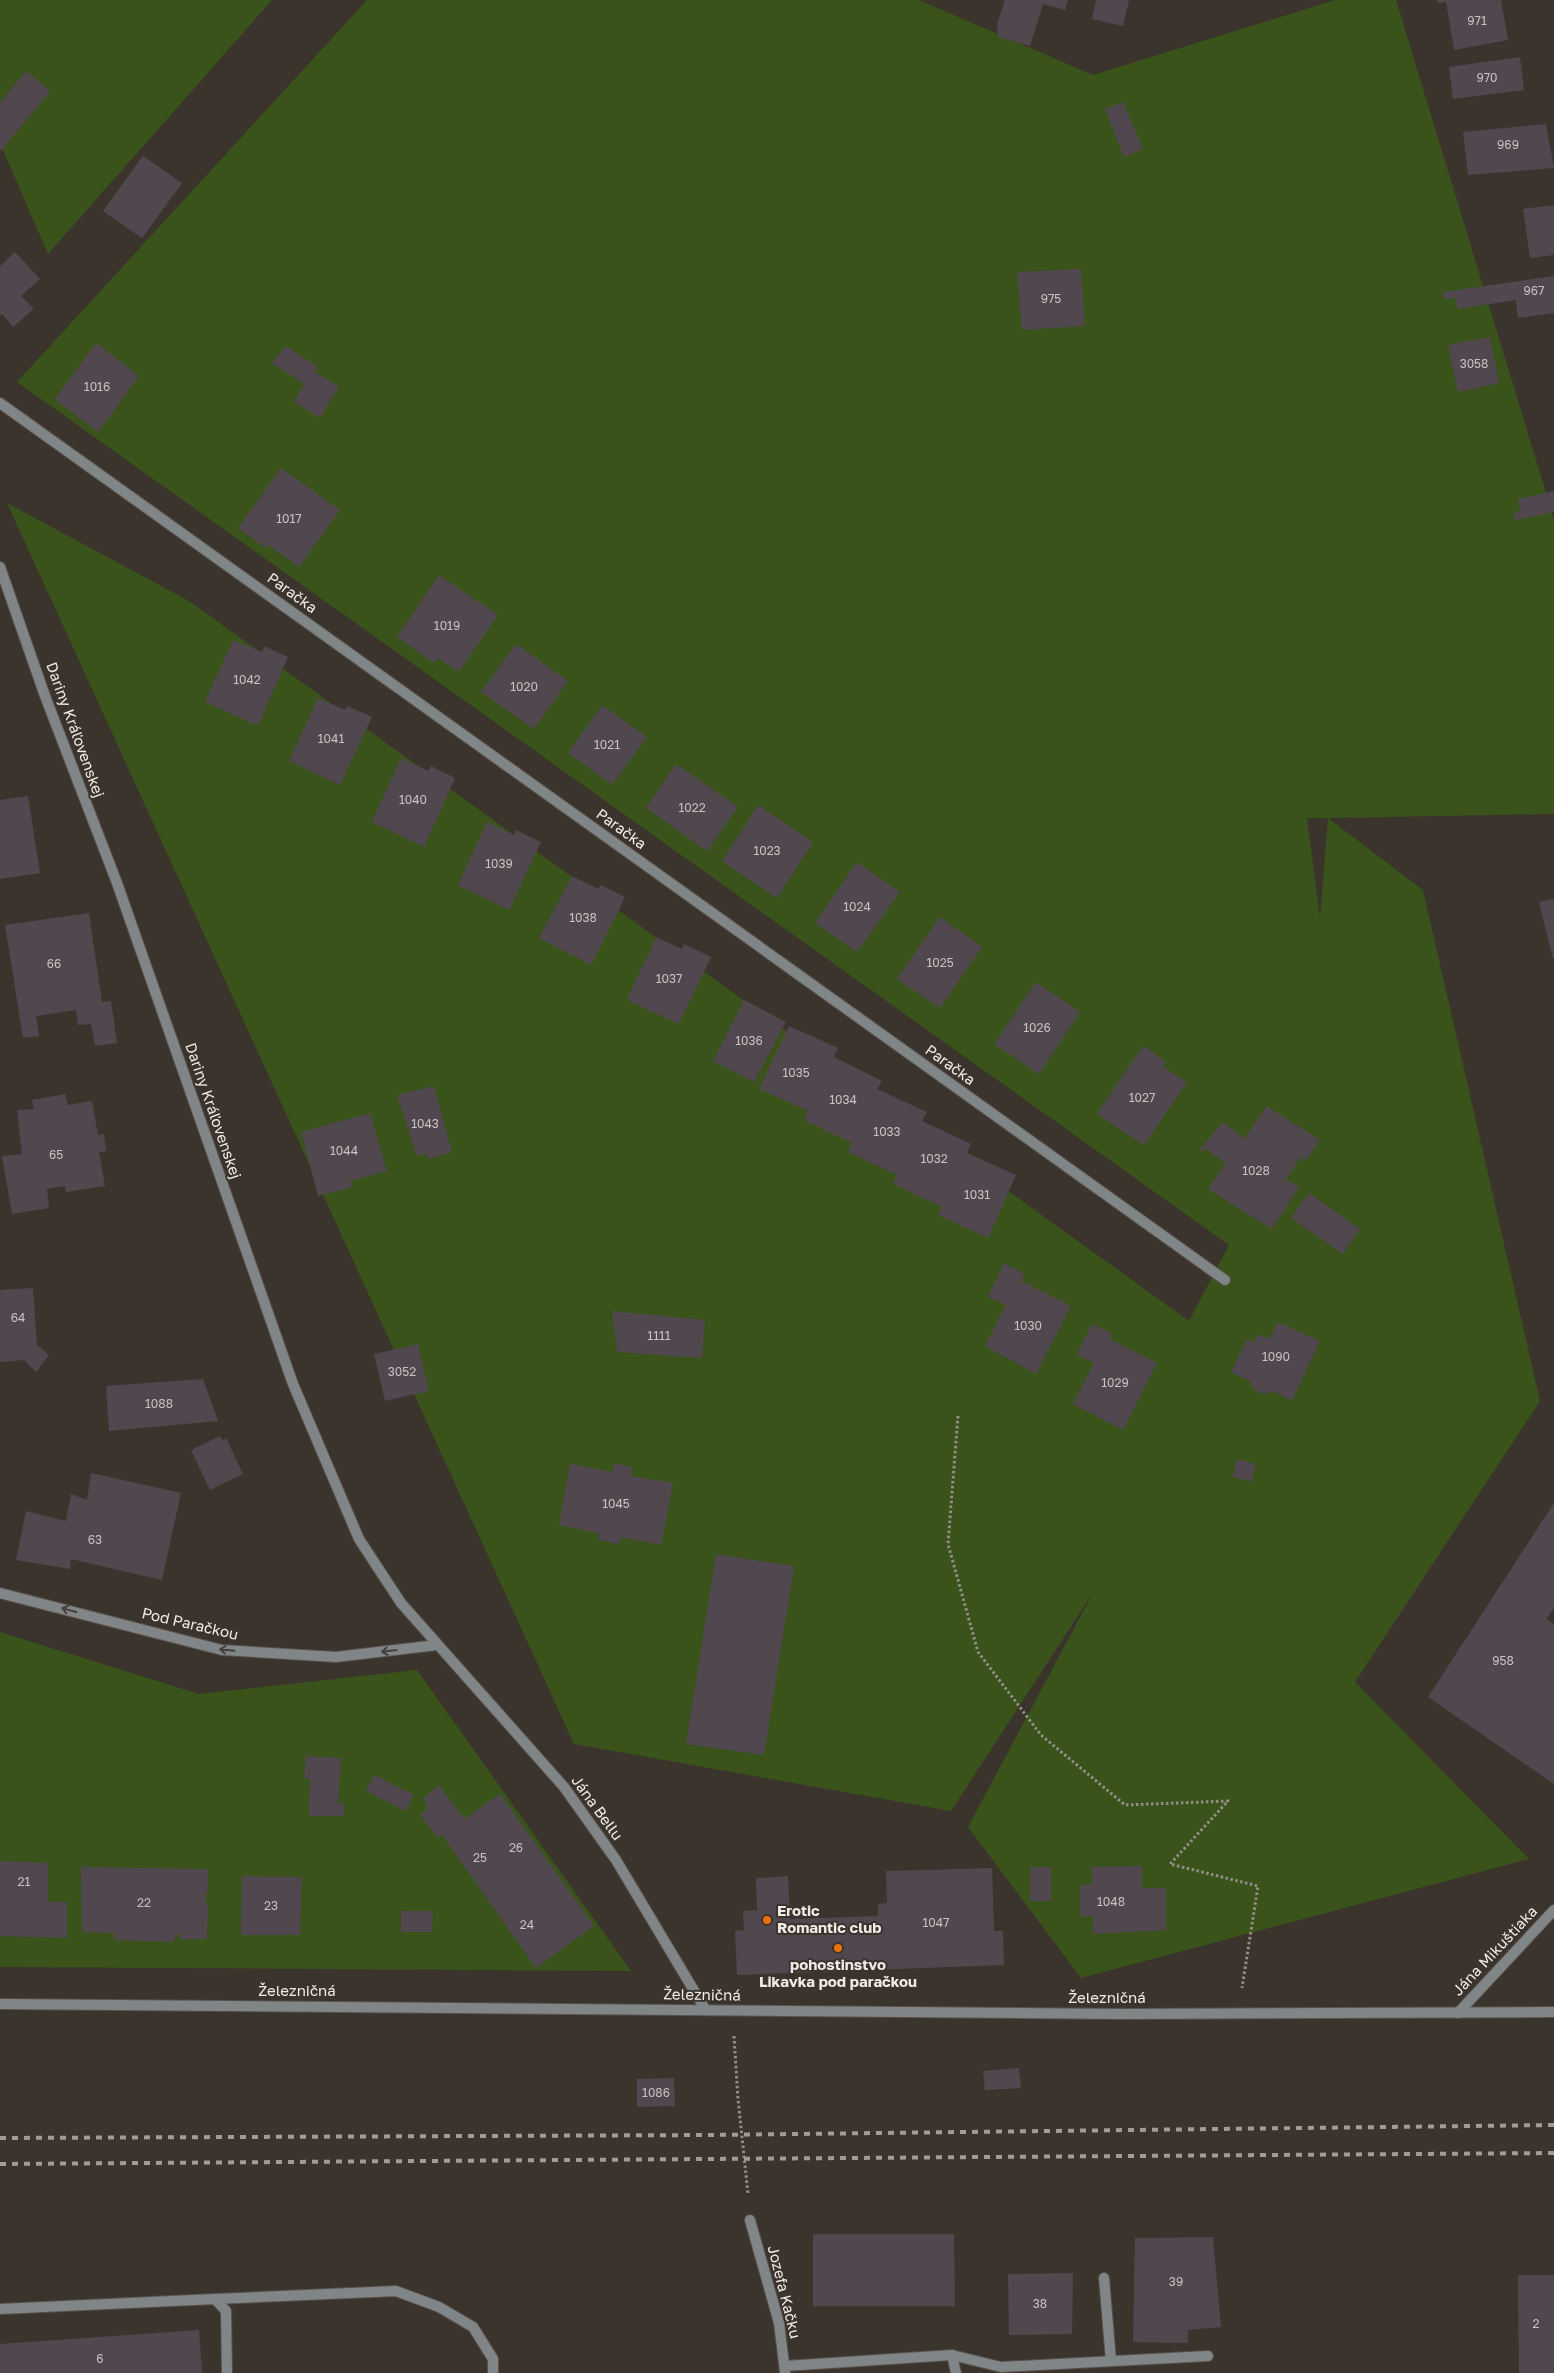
<svg xmlns="http://www.w3.org/2000/svg" width="1554" height="2373" font-family="'Golos Text',sans-serif">
	<style>
		.green { fill: #39531b; fill-rule: evenodd }
		.building { fill: #51484f }
		.lines { fill: none; stroke-linecap: round; stroke-linejoin: round }
		.service-casing { stroke: #58514b; stroke-width: 12 }
		.minor-casing { stroke: #58514b; stroke-width: 12 }
		.tertiary-casing { stroke: #58514b; stroke-width: 12 }
		.path { stroke: #948e88; stroke-width: 3; stroke-dasharray: 2.5 2.5; stroke-linecap: butt }
		.service { stroke: #808588; stroke-width: 10 }
		.minor { stroke: #808588; stroke-width: 10 }
		.tertiary { stroke: #808588; stroke-width: 10 }
		.rail { stroke: #a29c97; stroke-width: 4; stroke-dasharray: 6 6; stroke-linecap: butt }
		.oneway { stroke: #45403b }
		.food-dot { fill: #e8710a; stroke: #3b342d; stroke-width: 2 }
		.labels { text-anchor: middle; stroke-width: 4; stroke-linejoin: round; paint-order: stroke }
		.number-label { font-size: 12px; fill: #c8c2c1 }
		.street-label { font-size: 15px; fill: #f0ebe7; stroke: #3b342d }
		.poi-label { font-size: 15px; font-weight: bold; fill: #f0ebe7; stroke: #3b342d; text-anchor: start }
	</style>
	<rect width="100%" height="100%" fill="#3b342d"/>
	<!-- green -->
	<g class="green">
		<polygon points="0,0 272,0 48,254 0,143"/>
		<path d="M367 0H919L1093 75 1335 0H1396L1554 519V814L1328 818 1423 890 1540 1401 1355 1682 1529 1859 1081 1978 968 1827 1094 1591 951 1811 574 1744 7 503 189 601 1189 1321 1229 1245 17 382ZM1307 818H1328L1320 918Z"/>
		<polygon points="0,1632 199,1694 417,1670 631,1971 0,1967"/>
	</g>
	<!-- building -->
	<g class="building">
		<polygon points="1005,0 1068,0 1065,10 1043,4 1030,46 998,37 997,24"/>
		<polygon points="1096,0 1129,0 1123,26 1092,19"/>
		<polygon points="1437,0 1501,0 1508,40 1454,50 1446,2 1438,3"/>
		<polygon points="1520,57 1524,90 1453,99 1449,67"/>
		<polygon points="26,71 50,91 0,152 0,103"/>
		<polygon points="1123,102 1143,149 1124,157 1105,109"/>
		<polygon points="1546,124 1554,168 1468,175 1463,132"/>
		<polygon points="143,156 182,183 142,238 103,211"/>
		<polygon points="1554,205 1554,255 1530,258 1523,209"/>
		<polygon points="15,252 40,279 21,296 34,309 13,327 2,314 0,316 0,266"/>
		<polygon points="1081,269 1085,326 1022,330 1017,272"/>
		<polygon points="1554,276 1554,313 1518,318 1516,300 1458,309 1455,298 1444,299 1443,292"/>
		<polygon points="1490,337 1499,383 1458,392 1448,345"/>
		<polygon points="96,343 139,376 98,432 55,399"/>
		<polygon points="286,346 318,367 315,372 339,386 320,418 294,402 304,384 272,363"/>
		<polygon points="281,468 340,510 299,567 268,545 265,548 238,528"/>
		<polygon points="1554,491 1554,512 1515,520 1514,512 1520,511 1518,499"/>
		<polygon points="439,575 498,615 459,672 438,658 434,663 397,637"/>
		<polygon points="233,640 262,652 264,646 288,657 258,726 205,702"/>
		<polygon points="516,644 568,681 534,729 481,692"/>
		<polygon points="318,698 345,710 347,706 372,717 340,785 289,761"/>
		<polygon points="602,705 647,737 612,785 568,753"/>
		<polygon points="401,758 428,771 431,766 455,778 424,847 372,822"/>
		<polygon points="676,764 738,807 707,851 646,808"/>
		<polygon points="28,796 40,873 0,879 0,800"/>
		<polygon points="758,805 813,842 777,898 722,861"/>
		<polygon points="487,822 514,835 516,830 541,842 509,910 458,885"/>
		<polygon points="857,862 900,892 857,952 815,923"/>
		<polygon points="572,876 598,889 601,885 625,897 591,965 539,938"/>
		<polygon points="1554,899 1554,959 1553,959 1539,902"/>
		<polygon points="89,913 102,1002 111,1001 117,1043 95,1046 91,1024 78,1025 76,1010 36,1016 39,1036 23,1038 5,925"/>
		<polygon points="940,917 982,947 940,1008 897,979"/>
		<polygon points="656,937 682,949 684,944 711,957 679,1024 627,1000"/>
		<polygon points="1036,982 1080,1012 1039,1074 994,1044"/>
		<polygon points="744,1000 786,1022 754,1082 713,1061"/>
		<polygon points="789,1026 838,1048 834,1057 882,1081 877,1089 927,1112 922,1121 971,1144 967,1153 1016,1175 988,1238 938,1215 942,1207 893,1184 897,1175 848,1152 852,1143 804,1120 808,1111 759,1089"/>
		<polygon points="1143,1046 1166,1061 1163,1067 1187,1082 1144,1145 1097,1114"/>
		<polygon points="434,1086 452,1152 429,1159 426,1153 417,1156 397,1095"/>
		<polygon points="65,1094 68,1105 92,1101 98,1135 104,1134 106,1151 99,1152 105,1186 66,1192 65,1186 47,1189 49,1208 12,1214 2,1156 22,1154 17,1110 34,1109 32,1100"/>
		<polygon points="1267,1106 1320,1140 1306,1160 1301,1157 1286,1179 1299,1187 1272,1229 1208,1189 1226,1163 1204,1148 1201,1152 1199,1150 1223,1122 1244,1139"/>
		<polygon points="370,1113 387,1171 350,1181 352,1187 318,1196 301,1132"/>
		<polygon points="1309,1193 1360,1229 1343,1254 1291,1218"/>
		<polygon points="1004,1263 1025,1274 1021,1281 1071,1306 1036,1374 985,1346 1006,1305 988,1297"/>
		<polygon points="33,1288 37,1345 49,1355 36,1372 24,1360 0,1362 0,1290"/>
		<polygon points="612,1311 705,1320 702,1358 617,1352"/>
		<polygon points="1278,1322 1320,1341 1292,1401 1273,1391 1264,1394 1254,1390 1250,1381 1231,1372 1247,1339 1254,1343 1258,1334 1269,1339"/>
		<polygon points="1092,1324 1112,1333 1110,1339 1157,1363 1123,1430 1073,1404 1094,1363 1077,1355"/>
		<polygon points="418,1344 429,1391 385,1401 374,1354"/>
		<polygon points="203,1379 218,1421 109,1431 106,1386"/>
		<polygon points="220,1436 222,1440 226,1438 243,1474 210,1490 191,1450"/>
		<polygon points="1237,1459 1255,1464 1252,1482 1233,1477"/>
		<polygon points="614,1463 632,1467 631,1476 673,1483 661,1545 621,1537 620,1544 598,1540 599,1533 559,1525 570,1464 613,1472"/>
		<polygon points="91,1473 181,1493 162,1580 71,1559 70,1569 16,1560 26,1511 66,1521 71,1494 87,1500"/>
		<polygon points="1554,1503 1554,1608 1546,1619 1554,1624 1554,1784 1428,1697"/>
		<polygon points="716,1554 794,1566 764,1755 686,1744"/>
		<polygon points="306,1756 341,1758 338,1803 344,1803 344,1816 309,1816 310,1779 304,1778"/>
		<polygon points="374,1775 414,1795 405,1811 366,1791"/>
		<polygon points="439,1785 464,1819 500,1794 594,1926 536,1968 442,1835 437,1837 420,1815 428,1808 423,1798"/>
		<polygon points="0,1861 48,1863 48,1902 67,1902 67,1938 0,1936"/>
		<polygon points="1142,1866 1142,1888 1166,1888 1166,1930 1093,1934 1093,1916 1080,1917 1080,1885 1092,1884 1092,1867"/>
		<polygon points="81,1867 208,1869 208,1892 206,1892 206,1905 208,1905 207,1939 179,1939 179,1934 175,1935 174,1942 114,1940 114,1933 82,1932"/>
		<rect x="1030" y="1867" width="21" height="34"/>
		<polygon points="992,1868 994,1931 1003,1931 1004,1965 737,1975 735,1931 744,1930 743,1911 757,1910 756,1878 788,1876 790,1919 878,1916 878,1904 887,1903 886,1871"/>
		<polygon points="242,1876 302,1877 300,1935 241,1935"/>
		<polygon points="401,1911 433,1911 432,1932 401,1932"/>
		<polygon points="1019,2068 1021,2088 985,2090 983,2071"/>
		<polygon points="674,2078 675,2106 637,2107 637,2079"/>
		<polygon points="813,2234 954,2234 955,2306 813,2306"/>
		<polygon points="1213,2237 1221,2327 1188,2330 1188,2343 1133,2342 1135,2238"/>
		<polygon points="1073,2273 1072,2334 1009,2335 1008,2274"/>
		<polygon points="1518,2275 1554,2275 1554,2373 1519,2373"/>
		<polygon points="199,2330 202,2373 0,2373 0,2344"/>
	</g>
	<g class="lines">
		<!-- service casing -->
		<g class="service-casing">
			<g id="service">
				<polyline points="750,2220 779,2323 785,2372"/>
				<polyline points="1104,2278 1111,2361"/>
				<polyline points="215,2299 396,2291 439,2307 473,2327 493,2359 493,2373"/>
				<polyline points="0,2309 215,2299 226,2311 227,2373"/>
				<polyline points="952,2355 956,2373"/>
				<polyline points="785,2366 952,2355 1001,2367 1208,2356"/>
			</g>
		</g>
		<!-- minor casing -->
		<g class="minor-casing">
			<g id="minor">
				<polyline points="0,403 1225,1280"/>
				<polyline points="0,567 45,696 117,883 293,1384 359,1539 401,1603 564,1787 616,1860 705,2009"/>
				<polyline points="0,1593 222,1650 336,1657 437,1645"/>
				<polyline points="1458,2013 1554,1910"/>
			</g>
		</g>
		<!-- tertiary casing -->
		<g class="tertiary-casing">
			<polyline id="tertiary" points="0,2004 1124,2014 1554,2012"/>
		</g>
		<!-- path -->
		<g class="path">
			<polyline points="958,1416 948,1544 978,1652 1041,1735 1125,1805 1228,1801 1170,1864 1258,1886 1242,1988"/>
			<polyline points="734,2036 738,2099 748,2194"/>
		</g>
		<!-- service -->
		<use href="#service" class="service"/>
		<!-- minor -->
		<use href="#minor" class="minor"/>
		<!-- tertiary -->
		<use href="#tertiary" class="tertiary"/>
		<!-- rail -->
		<g class="rail">
			<polyline points="0,2138 709,2135 1554,2125"/>
			<polyline points="0,2164 1554,2153"/>
		</g>
	</g>
	<!-- one-way arrows -->
	<defs><path id="oneway-shaft" d="M-6 0H5M1.5-3L5.5 0L1.5 3" fill="none" stroke-width="1.6" stroke-linecap="round" stroke-linejoin="round" transform="scale(1.25)"/></defs>
	<g class="oneway">
		<use href="#oneway-shaft" transform="translate(69 1610) rotate(-165)"/>
		<use href="#oneway-shaft" transform="translate(227 1650) rotate(-174)"/>
		<use href="#oneway-shaft" transform="translate(389 1651) rotate(173)"/>
	</g>
	<!-- markers -->
	<g class="food-dot">
		<circle cx="767" cy="1920" r="5"/>
		<circle cx="838" cy="1948" r="5"/>
	</g>
	<g class="labels">
		<!-- number labels -->
		<g class="number-label">
			<text x="1477" y="25">971</text>
			<text x="1487" y="82">970</text>
			<text x="1508" y="149">969</text>
			<text x="1534" y="295">967</text>
			<text x="1051" y="303">975</text>
			<text x="1474" y="368">3058</text>
			<text x="97" y="391">1016</text>
			<text x="289" y="523">1017</text>
			<text x="447" y="630">1019</text>
			<text x="247" y="684">1042</text>
			<text x="524" y="691">1020</text>
			<text x="331" y="743">1041</text>
			<text x="607" y="749">1021</text>
			<text x="413" y="804">1040</text>
			<text x="692" y="812">1022</text>
			<text x="767" y="855">1023</text>
			<text x="499" y="868">1039</text>
			<text x="857" y="911">1024</text>
			<text x="583" y="922">1038</text>
			<text x="940" y="967">1025</text>
			<text x="54" y="968">66</text>
			<text x="669" y="983">1037</text>
			<text x="1037" y="1032">1026</text>
			<text x="749" y="1045">1036</text>
			<text x="796" y="1077">1035</text>
			<text x="1142" y="1102">1027</text>
			<text x="843" y="1104">1034</text>
			<text x="425" y="1128">1043</text>
			<text x="887" y="1136">1033</text>
			<text x="344" y="1155">1044</text>
			<text x="56" y="1159">65</text>
			<text x="934" y="1163">1032</text>
			<text x="1256" y="1175">1028</text>
			<text x="977" y="1199">1031</text>
			<text x="18" y="1322">64</text>
			<text x="1028" y="1330">1030</text>
			<text x="659" y="1340">1111</text>
			<text x="1276" y="1361">1090</text>
			<text x="402" y="1376">3052</text>
			<text x="1115" y="1387">1029</text>
			<text x="159" y="1408">1088</text>
			<text x="616" y="1508">1045</text>
			<text x="95" y="1544">63</text>
			<text x="1503" y="1665">958</text>
			<text x="516" y="1852">26</text>
			<text x="480" y="1862">25</text>
			<text x="24" y="1886">21</text>
			<text x="1111" y="1906">1048</text>
			<text x="144" y="1907">22</text>
			<text x="271" y="1910">23</text>
			<text x="936" y="1927">1047</text>
			<text x="527" y="1929">24</text>
			<text x="656" y="2097">1086</text>
			<text x="1176" y="2286">39</text>
			<text x="1040" y="2308">38</text>
			<text x="1536" y="2328">2</text>
			<text x="100" y="2363">6</text>
		</g>
		<!-- street labels -->
		<g class="street-label">
			<text transform="translate(292 593) rotate(36)" y="5">Paračka</text>
			<text transform="translate(75 730) rotate(70)" y="5">Dariny Kráľovenskej</text>
			<text transform="translate(621 829) rotate(36)" y="5">Paračka</text>
			<text transform="translate(950 1065) rotate(36)" y="5">Paračka</text>
			<text transform="translate(213 1111) rotate(71)" y="5">Dariny Kráľovenskej</text>
			<text transform="translate(190 1624) rotate(13)" y="5">Pod Paračkou</text>
			<text transform="translate(597 1808) rotate(54)" y="5">Jána Bellu</text>
			<text transform="translate(1495 1951) rotate(-47)" y="5">Jána Mikuštiaka</text>
			<text x="297" y="1996">Železničná</text>
			<text transform="translate(702 1995) rotate(1)" y="5">Železničná</text>
			<text x="1107" y="2003">Železničná</text>
			<text transform="translate(784 2292) rotate(76)" y="5">Jozefa Kačku</text>
		</g>
		<!-- poi labels -->
		<g class="poi-label">
			<text x="777" y="1916">Erotic<tspan x="777" dy="17">Romantic club</tspan></text>
			<text x="838" y="1970" text-anchor="middle">pohostinstvo<tspan x="838" dy="17">Likavka pod paračkou</tspan></text>
		</g>
	</g>
</svg>
